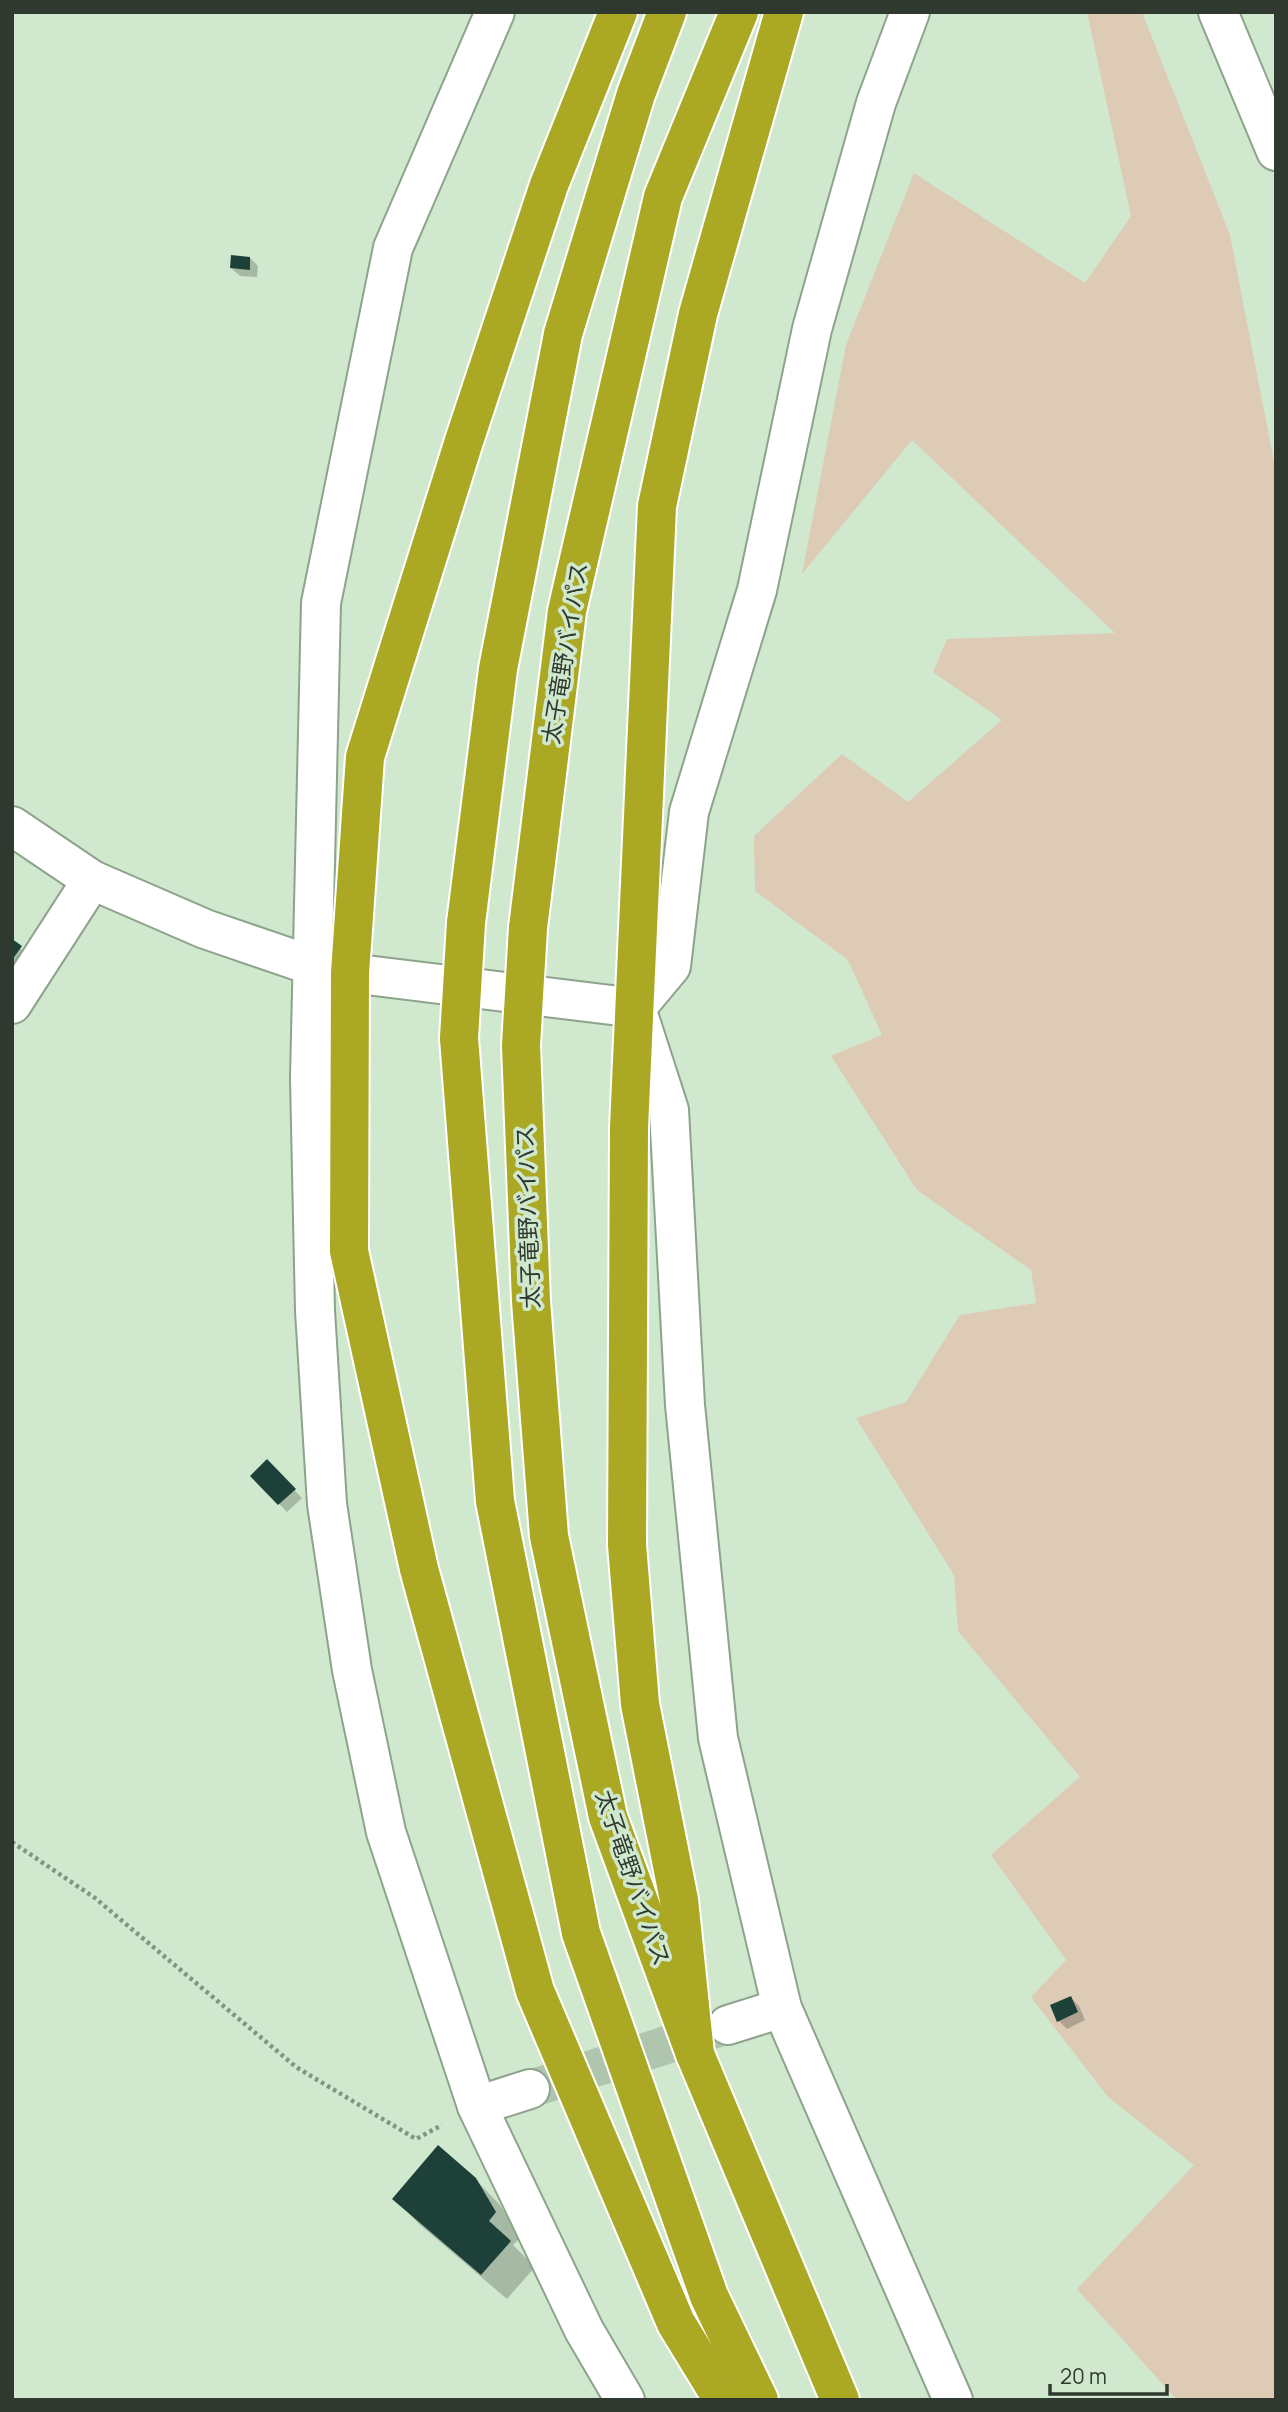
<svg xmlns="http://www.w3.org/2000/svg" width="1288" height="2412" font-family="Manrope,'Noto Sans JP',sans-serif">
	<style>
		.green { fill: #ddcbb5 }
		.shadow { fill: #0003 }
		.building { fill: #1d4139 }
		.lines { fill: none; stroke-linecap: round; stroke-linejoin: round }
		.minor-tunnel { stroke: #b0c5ae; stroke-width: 38; stroke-dasharray: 38 19; stroke-linecap: butt }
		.minor-casing { stroke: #8da38b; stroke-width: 42 }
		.highway-casing { stroke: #fff; stroke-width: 42 }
		.path { stroke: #839582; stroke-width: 4.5; stroke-dasharray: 3.5 3.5; stroke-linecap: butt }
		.minor { stroke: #fff; stroke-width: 38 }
		.highway { stroke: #aba824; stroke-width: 38 }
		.highway-bridge-casing { stroke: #fff; stroke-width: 42; stroke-linecap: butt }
		.highway-bridge { stroke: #aba824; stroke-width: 38 }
		.labels { text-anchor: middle; stroke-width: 7; stroke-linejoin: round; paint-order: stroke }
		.street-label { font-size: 23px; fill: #2f392f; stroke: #d0e8ce }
	</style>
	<rect width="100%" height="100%" fill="#d0e8ce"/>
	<!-- green -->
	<polygon class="green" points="1087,12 1142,12 1230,235 1276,472 1276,2400 1177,2400 1077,2289 1194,2165 1108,2097 1031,1997 1066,1960 991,1855 1080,1777 958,1631 954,1575 856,1418 906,1402 960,1315 1036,1303 1031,1270 917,1190 831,1056 882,1035 848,960 755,891 754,836 842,754 908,802 1002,720 933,672 947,639 1115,633 912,440 802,574 846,345 914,173 1085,283 1131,216"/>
	<!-- shadow -->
	<g class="shadow">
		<polygon points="250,258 258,266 257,277 240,276 231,268"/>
		<polygon points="12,941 38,964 12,999"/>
		<polygon points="267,1462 302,1498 287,1512 252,1476"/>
		<polygon points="1071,1998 1079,2006 1085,2020 1067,2029 1059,2021"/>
		<polygon points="475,2179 500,2205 520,2238 513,2245 535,2267 507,2299 419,2224 395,2199"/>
	</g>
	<!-- building -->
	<g class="building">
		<polygon points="231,255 250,257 250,270 230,268"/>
		<polygon points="12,939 22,946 12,960"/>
		<polygon points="267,1459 296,1489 278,1505 250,1476"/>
		<polygon points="1071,1996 1078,2012 1057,2022 1050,2005"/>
		<polygon points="438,2145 476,2178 496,2212 489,2221 511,2241 481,2275 392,2199"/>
	</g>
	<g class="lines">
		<!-- minor-tunnel -->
		<polyline class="minor-tunnel" points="530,2089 719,2028"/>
		<!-- minor casing -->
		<g class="minor-casing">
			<g id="minor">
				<polyline points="495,12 393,248 321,603 310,1078 315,1311 327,1504 352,1670 386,1832 477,2106 584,2330 625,2400"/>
				<polyline points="1218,12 1276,151"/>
				<polyline points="12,826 92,880 205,929 313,966 350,973 636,1008"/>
				<polyline points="12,1004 92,880"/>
				<polyline points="636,1008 669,1110 685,1405 718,1738 782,2008 953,2400"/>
				<polyline points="636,1008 671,966 689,812 757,590 812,329 876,103 910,12"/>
				<polyline points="728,2025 782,2008"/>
				<polyline points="477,2106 530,2089"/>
			</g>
		</g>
		<!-- highway casing -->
		<g class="highway-casing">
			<g id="highway">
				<polyline points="618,12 549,185 464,441 365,757 350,973 349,1251 419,1569 535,1991 676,2323 723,2400"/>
				<polyline points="466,923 498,669 563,334 636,94 667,12"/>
				<polyline points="528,928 567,611 663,197 739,12"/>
				<polyline points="459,1038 495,1501 581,1933 709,2296 759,2400"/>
				<polyline points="521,1045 531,1301 549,1536 608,1817 695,2054 840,2400"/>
				<polyline points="695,2054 679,1900 640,1704 627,1545 629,1128 657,506 698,314 784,12"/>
			</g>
		</g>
		<!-- path -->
		<polyline class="path" points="12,1842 95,1898 296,2067 416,2139 442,2125"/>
		<!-- minor -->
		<use href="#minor" class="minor"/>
		<!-- highway -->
		<use href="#highway" class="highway"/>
		<!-- highway-bridge casing -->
		<g class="highway-bridge-casing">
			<g id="highway-bridge">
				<polyline points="459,1038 466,923"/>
				<polyline points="521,1045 528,928"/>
			</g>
		</g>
		<!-- highway-bridge -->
		<use href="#highway-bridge" class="highway-bridge"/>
	</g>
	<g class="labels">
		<!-- street labels -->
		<g class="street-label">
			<text transform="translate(565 653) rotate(-81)" y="8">太子竜野バイパス</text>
			<text transform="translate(528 1217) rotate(-92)" y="8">太子竜野バイパス</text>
			<text transform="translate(633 1878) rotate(71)" y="8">太子竜野バイパス</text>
		</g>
	</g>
	<!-- border -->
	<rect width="1288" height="2412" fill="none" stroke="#2f392f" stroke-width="28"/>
	<!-- scale -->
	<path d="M1050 2384v10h117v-10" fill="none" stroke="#2f392f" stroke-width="3.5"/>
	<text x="1060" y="2384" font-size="21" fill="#2f392f" stroke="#d0e8ce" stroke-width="5" paint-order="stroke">20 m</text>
</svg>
